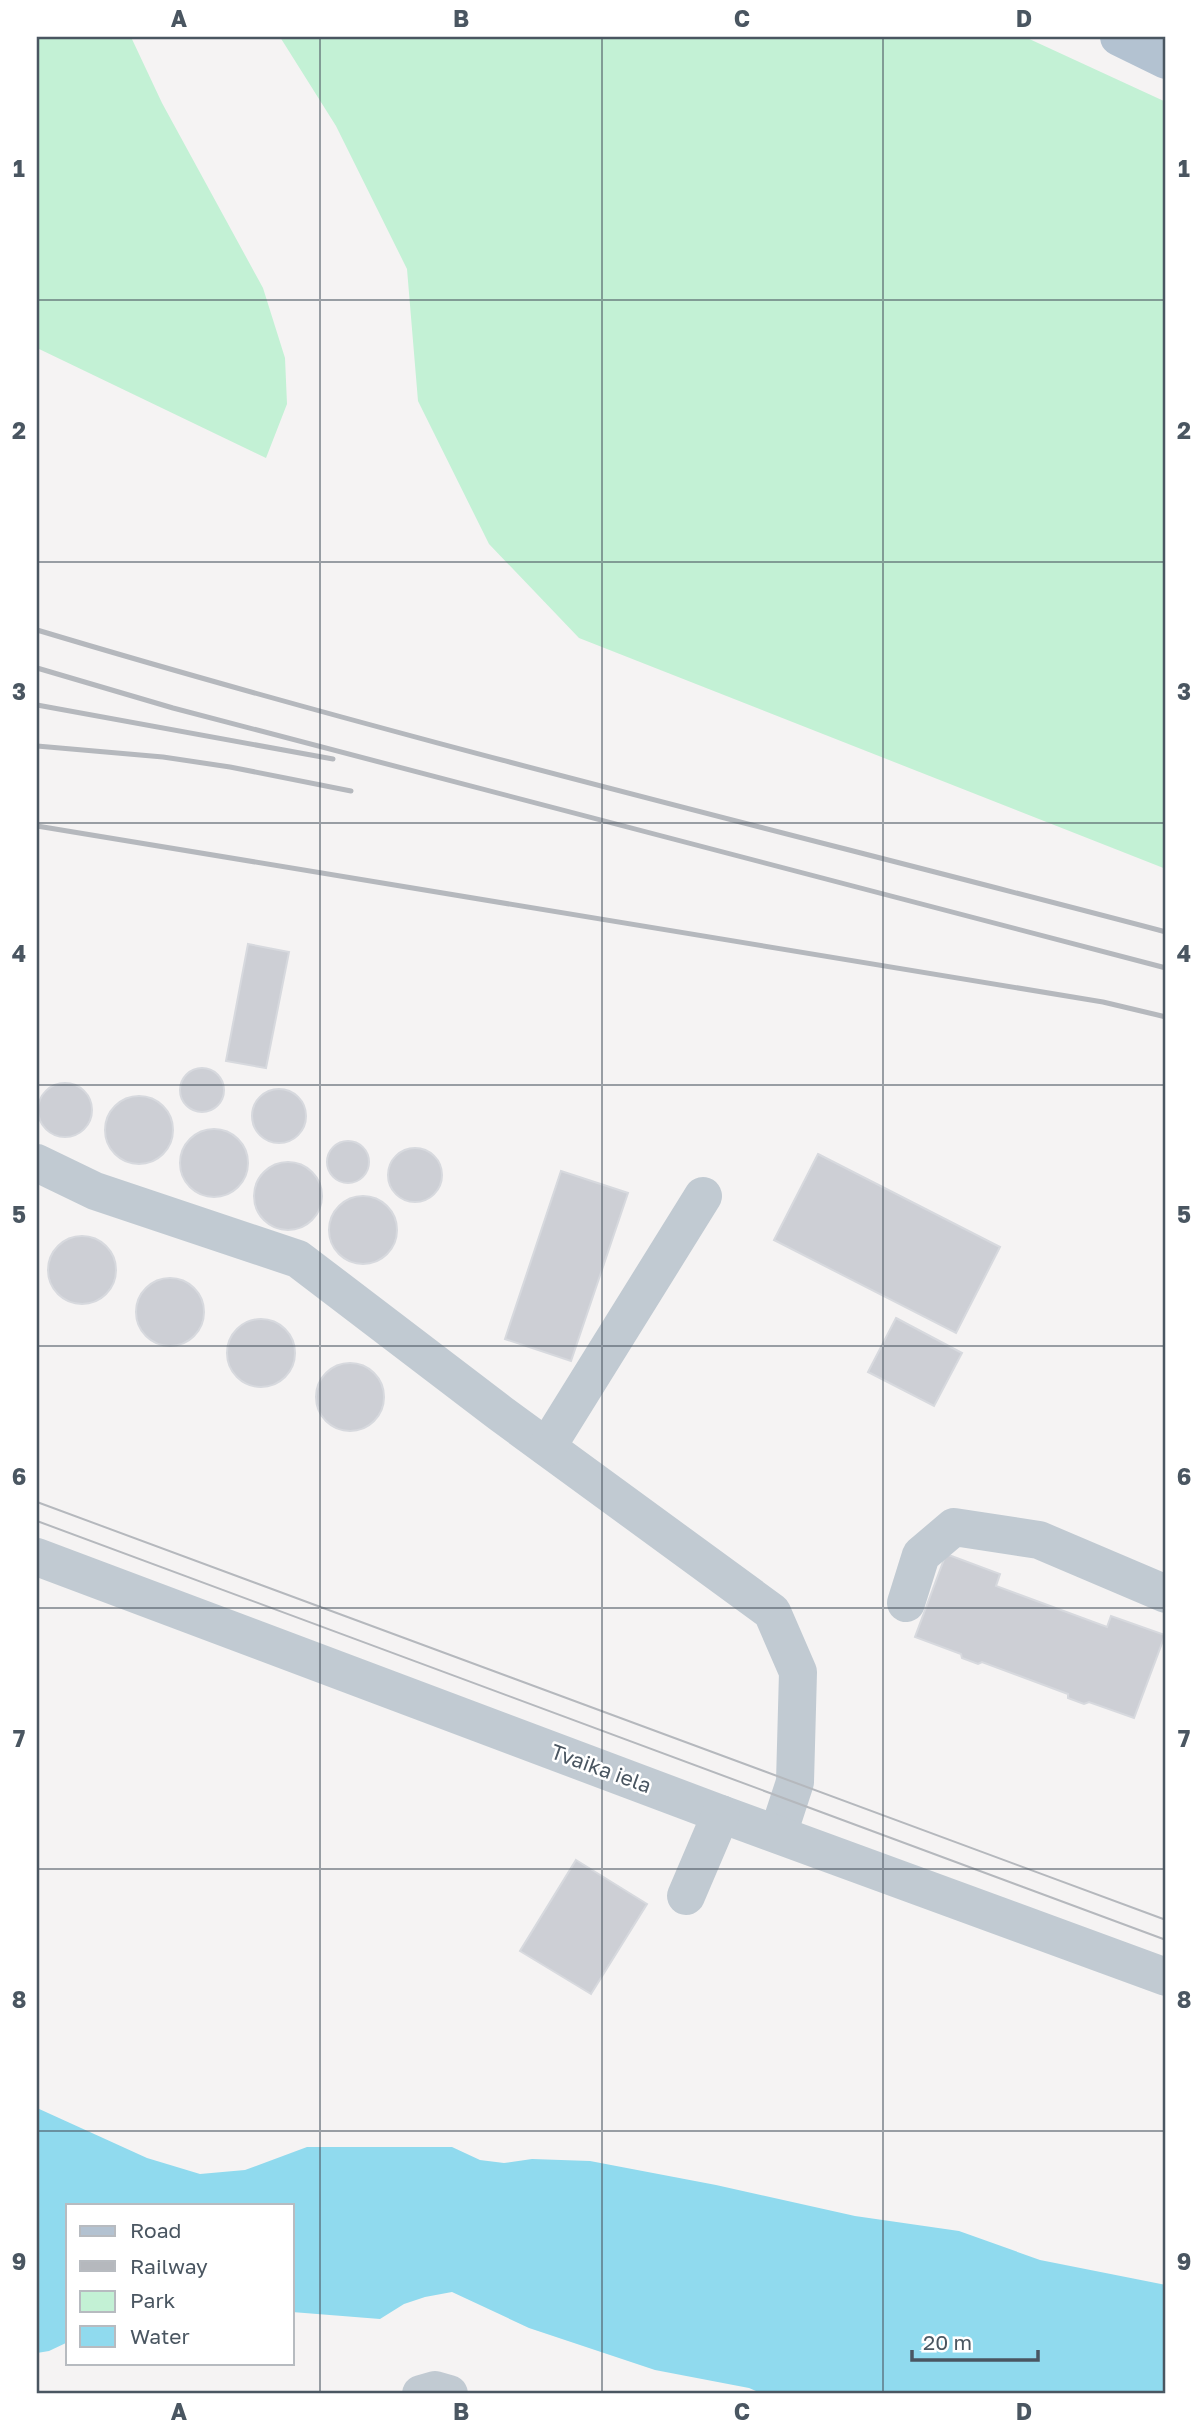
<svg xmlns="http://www.w3.org/2000/svg" width="1203" height="2431" font-family="'Golos Text',sans-serif">
	<style>
		.green { fill: #c3f1d5 }
		.water { fill: #90daee }
		.building { fill: #cdcfd5; stroke: #d7d9de; stroke-width: 2 }
		.lines { fill: none; stroke-linecap: round; stroke-linejoin: round }
		.minor { stroke: #c1cad2; stroke-width: 38 }
		.major { stroke: #b3c2d1; stroke-width: 38 }
		.tram { stroke: #b5b8bd; stroke-width: 2 }
		.rail { stroke: #b5b8bd; stroke-width: 5 }
		.grid { fill: none; stroke: #4a5661; stroke-width: 2; stroke-opacity: 0.55 }
		.labels { text-anchor: middle; stroke-width: 5; stroke-linejoin: round; paint-order: stroke }
		.street-label { font-size: 21px; fill: #4a5661; stroke: #fff }
		.neatline { fill: none; stroke: #4a5661; stroke-width: 2.5 }
		.grid-label { font-size: 23px; text-anchor: middle; font-weight: bold; fill: #4a5661 }
	</style>
	<rect width="100%" height="100%" fill="#f5f3f3"/>
	<!-- green -->
	<g class="green">
		<polygon points="37,37 131,37 162,103 263,288 285,358 287,404 266,458 37,348"/>
		<polygon points="280,37 1025,37 1166,102 1166,869 579,638 489,544 418,401 407,269 336,126"/>
	</g>
	<!-- water -->
	<polygon class="water" points="37,2108 147,2158 200,2174 245,2170 307,2147 452,2147 480,2160 504,2163 532,2159 590,2161 716,2185 855,2216 959,2231 1040,2260 1166,2285 1166,2394 763,2394 749,2388 655,2370 529,2328 452,2292 425,2297 404,2304 380,2319 292,2312 292,2205 68,2205 68,2342 49,2351 37,2353"/>
	<!-- building -->
	<g class="building">
		<polygon points="248,944 289,952 266,1068 226,1061"/>
		<circle cx="202" cy="1090" r="22"/>
		<circle cx="65" cy="1110" r="27"/>
		<circle cx="279" cy="1116" r="27"/>
		<circle cx="139" cy="1130" r="34"/>
		<circle cx="214" cy="1163" r="34"/>
		<circle cx="348" cy="1162" r="21"/>
		<circle cx="415" cy="1175" r="27"/>
		<polygon points="818,1154 1000,1247 956,1333 774,1240"/>
		<circle cx="288" cy="1196" r="34"/>
		<polygon points="561,1171 628,1193 571,1361 505,1339"/>
		<circle cx="363" cy="1230" r="34"/>
		<circle cx="82" cy="1270" r="34"/>
		<circle cx="170" cy="1312" r="34"/>
		<polygon points="896,1318 962,1353 934,1406 868,1372"/>
		<circle cx="261" cy="1353" r="34"/>
		<circle cx="350" cy="1397" r="34"/>
		<polygon points="946,1554 1000,1574 996,1586 1107,1627 1111,1616 1165,1635 1134,1718 1089,1702 1084,1704 1068,1698 1068,1694 982,1662 978,1664 962,1658 961,1654 915,1637"/>
		<polygon points="576,1860 647,1904 591,1994 520,1951"/>
	</g>
	<g class="lines">
		<!-- minor -->
		<g class="minor">
			<polyline points="37,1163 95,1191 298,1259 500,1413 772,1612 798,1672 795,1782 778,1834"/>
			<polyline points="547,1447 703,1196"/>
			<polyline points="37,1557 721,1814 1166,1977"/>
			<polyline points="906,1603 921,1555 954,1527 1039,1540 1166,1594"/>
			<polyline points="686,1896 721,1814"/>
			<polyline points="421,2394 435,2390 449,2394"/>
		</g>
		<!-- major -->
		<polyline class="major" points="1119,37 1166,60"/>
		<!-- tram -->
		<g class="tram">
			<polyline points="37,1502 1166,1920"/>
			<polyline points="37,1521 1166,1940"/>
		</g>
		<!-- rail -->
		<g class="rail">
			<path d="M37 630C410 742 790 833 1166 932"/>
			<polyline points="37,668 173,708 1166,968"/>
			<polyline points="37,705 333,759"/>
			<polyline points="37,746 163,757 230,767 351,791"/>
			<polyline points="37,826 1103,1002 1166,1017"/>
		</g>
	</g>
	<!-- grid -->
	<path class="grid" d="M320 37V2394M602 37V2394M883 37V2394M37 300H1166M37 562H1166M37 823H1166M37 1085H1166M37 1346H1166M37 1608H1166M37 1869H1166M37 2131H1166"/>
	<g class="labels">
		<!-- street labels -->
		<g class="street-label">
			<text transform="translate(601 1769) rotate(20)" y="7">Tvaika iela</text>
		</g>
	</g>
	<!-- border -->
	<rect width="1203" height="2431" fill="none" stroke="#ffffff" stroke-width="77"/>
	<!-- legend -->
	<rect x="66" y="2204" width="228" height="161" fill="#ffffff" stroke="#b7bbc0" stroke-width="2"/>
	<rect x="80" y="2226" width="35" height="10" fill="#b3c2d1" stroke="#b7bbc0" stroke-width="2"/>
	<text x="130" y="2238" font-size="21" fill="#4a5661">Road</text>
	<rect x="80" y="2261" width="35" height="10" fill="#b5b8bd" stroke="#b7bbc0" stroke-width="2"/>
	<text x="130" y="2274" font-size="21" fill="#4a5661">Railway</text>
	<rect x="80" y="2291" width="35" height="21" fill="#c3f1d5" stroke="#b7bbc0" stroke-width="2"/>
	<text x="130" y="2308" font-size="21" fill="#4a5661">Park</text>
	<rect x="80" y="2326" width="35" height="21" fill="#90daee" stroke="#b7bbc0" stroke-width="2"/>
	<text x="130" y="2344" font-size="21" fill="#4a5661">Water</text>
	<!-- scale -->
	<path d="M912 2350v10h126v-10" fill="none" stroke="#4a5661" stroke-width="3.5"/>
	<text x="923" y="2350" font-size="21" fill="#4a5661" stroke="#ffffff" stroke-width="5" paint-order="stroke">20 m</text>
	<rect x="38" y="38" width="1126" height="2354" class="neatline"/>
	<g class="grid-label">
		<text x="179" y="27">A</text>
		<text x="461" y="27">B</text>
		<text x="742" y="27">C</text>
		<text x="1024" y="27">D</text>
		<text x="19" y="177">1</text>
		<text x="1184" y="177">1</text>
		<text x="19" y="439">2</text>
		<text x="1184" y="439">2</text>
		<text x="19" y="700">3</text>
		<text x="1184" y="700">3</text>
		<text x="19" y="962">4</text>
		<text x="1184" y="962">4</text>
		<text x="19" y="1223">5</text>
		<text x="1184" y="1223">5</text>
		<text x="19" y="1485">6</text>
		<text x="1184" y="1485">6</text>
		<text x="19" y="1747">7</text>
		<text x="1184" y="1747">7</text>
		<text x="19" y="2008">8</text>
		<text x="1184" y="2008">8</text>
		<text x="19" y="2270">9</text>
		<text x="1184" y="2270">9</text>
		<text x="179" y="2420">A</text>
		<text x="461" y="2420">B</text>
		<text x="742" y="2420">C</text>
		<text x="1024" y="2420">D</text>
	</g>
</svg>
